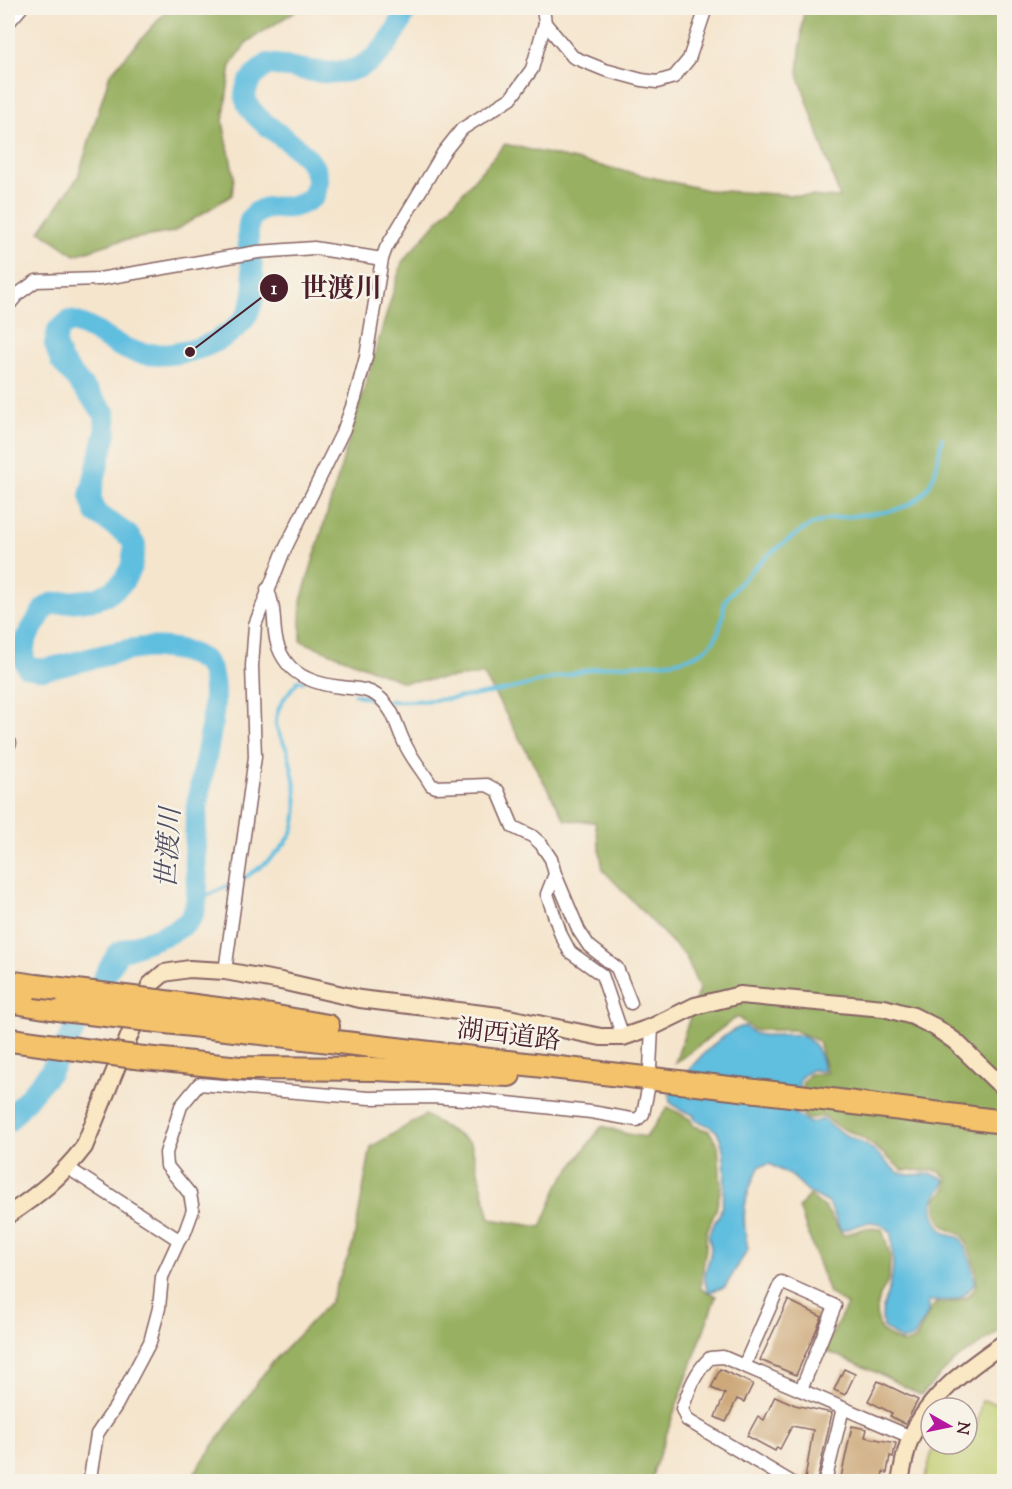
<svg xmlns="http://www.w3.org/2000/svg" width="1012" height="1489" font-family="'Sorts Mill Goudy','Noto Serif JP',serif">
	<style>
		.green { fill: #c0cd6f; stroke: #85764d; stroke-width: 1.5 }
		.forest { fill: #98b062; stroke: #716846; stroke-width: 1.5 }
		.water { fill: #61bedf; stroke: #566e85; stroke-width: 1.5 }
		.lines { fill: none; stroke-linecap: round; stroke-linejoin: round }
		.stream { stroke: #61bedf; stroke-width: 4 }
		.river { stroke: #61bedf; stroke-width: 22 }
		.building { fill: #cca778 }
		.street-casing { stroke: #866464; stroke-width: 15 }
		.secondary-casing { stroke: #866464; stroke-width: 20 }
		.highway-casing { stroke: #866464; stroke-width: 26 }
		.street { stroke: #fff; stroke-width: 12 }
		.secondary { stroke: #fae7c3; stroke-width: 16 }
		.highway { stroke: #f3c26a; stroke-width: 22 }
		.highway-bridge-casing { stroke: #866464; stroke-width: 26; stroke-linecap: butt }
		.highway-bridge { stroke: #f3c26a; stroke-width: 22 }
		.labels { text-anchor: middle; stroke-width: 5; stroke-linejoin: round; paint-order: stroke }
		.street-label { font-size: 26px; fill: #4a1f2b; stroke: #f7f3e8 }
		.water-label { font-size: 27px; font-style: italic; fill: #514f61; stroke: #f7f3e8 }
		.leader { fill: none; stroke: #4a1f2b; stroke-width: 2 }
		.callout-dot { fill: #4a1f2b; stroke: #f7f3e8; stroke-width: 2 }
		.mark-label { font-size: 18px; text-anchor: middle; font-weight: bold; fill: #fff }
		.callout-label { font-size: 27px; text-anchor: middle; font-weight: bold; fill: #4a1f2b; stroke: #f7f3e8; stroke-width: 5; stroke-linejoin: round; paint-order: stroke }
	</style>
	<rect width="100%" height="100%" fill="#f7f3e8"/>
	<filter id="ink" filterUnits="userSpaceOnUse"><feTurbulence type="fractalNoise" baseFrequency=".0167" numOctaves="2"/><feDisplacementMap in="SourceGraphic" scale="12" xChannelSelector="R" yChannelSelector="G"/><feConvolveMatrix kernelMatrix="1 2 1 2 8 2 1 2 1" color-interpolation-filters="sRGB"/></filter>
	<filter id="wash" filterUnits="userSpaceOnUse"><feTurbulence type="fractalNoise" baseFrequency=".008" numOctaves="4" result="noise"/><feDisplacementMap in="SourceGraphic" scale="24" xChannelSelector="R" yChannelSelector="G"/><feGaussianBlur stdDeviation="1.35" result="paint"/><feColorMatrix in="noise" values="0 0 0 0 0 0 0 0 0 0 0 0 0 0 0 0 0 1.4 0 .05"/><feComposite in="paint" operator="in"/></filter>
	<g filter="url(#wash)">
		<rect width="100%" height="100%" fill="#f5e5cd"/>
		<!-- green -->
		<polygon class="green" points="982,1400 1004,1405 1004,1481 924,1481 934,1444 967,1444 967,1430 975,1432"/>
		<!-- forest -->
		<g class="forest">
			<polygon points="169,8 300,8 247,42 231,65 223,122 234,176 232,195 173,232 115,242 75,255 40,231 78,177 110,74"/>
			<path d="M804 8H866L884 14 908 8H1004V1328L953 1362 921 1395 880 1374 824 1350 847 1305 829 1293 799 1208 809 1195 826 1209 843 1235 866 1228 882 1229 890 1255 889 1279 880 1296 876 1313 881 1331 903 1344 915 1340C923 1328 926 1312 936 1303 992 1303 978 1271 963 1235 942 1229 935 1221 936 1198L946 1189 947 1177 938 1171 902 1170C887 1157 874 1144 857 1135 843 1128 836 1129 825 1116L807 1119 798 1110 803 1082 810 1074 827 1073 818 1041 794 1030H754L737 1017 675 1063 699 989 686 957 603 870 595 822 565 820 484 675 403 682 301 641V601L402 262 505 144 707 190 840 198 798 74Z"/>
			<polygon points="668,1107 690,1119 694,1126 709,1131 718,1145 721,1187 716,1210 706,1233 706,1248 700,1288 716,1296 654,1469 652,1481 188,1482 269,1366 330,1302 353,1244 371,1147 425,1115 471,1143 490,1219 541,1227 559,1184 602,1126 627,1134 646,1137"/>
		</g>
		<!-- water -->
		<path class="water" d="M745 1026C748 1029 751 1032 756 1034 779 1040 806 1023 819 1053 822 1058 823 1065 824 1071L811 1070 800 1078 795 1114 810 1123 824 1119C838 1135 859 1139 875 1151 883 1158 891 1170 900 1173 915 1179 929 1168 946 1180 944 1188 940 1189 936 1195 928 1207 936 1227 947 1234 951 1236 957 1237 961 1238L971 1262 975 1282C959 1306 953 1298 928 1302V1313L914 1337 902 1341 883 1327C880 1307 885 1303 890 1285 895 1269 892 1249 891 1232L879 1223 869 1222 841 1231 829 1203 810 1193 793 1177 770 1164 760 1166C743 1196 741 1216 748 1249L725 1287 708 1292C700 1272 710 1266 711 1248 711 1243 708 1238 709 1234 711 1227 717 1220 720 1213 726 1195 728 1146 716 1131 710 1125 703 1123 695 1120L694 1115 682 1111 670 1102 669 1095C685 1073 718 1032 745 1026Z"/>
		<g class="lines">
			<!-- stream -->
			<g class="stream">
				<polyline points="354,694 372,699"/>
				<path d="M389 701C426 702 465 698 501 691 535 684 569 673 603 667 631 662 667 667 693 656 713 648 719 635 723 615 724 609 723 602 727 598 747 572 774 549 801 531 842 502 909 532 933 478 938 466 939 451 942 438"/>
				<path d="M240 880C257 871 286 849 293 830 301 806 294 777 288 753 286 744 277 734 276 724 275 706 289 692 299 680L303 682"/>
				<polyline points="196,901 233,883"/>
			</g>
			<!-- river -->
			<path class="river" d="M8 1121 50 1072 118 953C138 942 185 934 193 914 200 897 196 874 195 856 195 832 196 806 201 783 205 758 227 677 203 660 158 630 92 662 45 669 40 670 32 668 27 667L23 657 25 640 44 609 51 604 96 599 111 592 123 582 131 568 135 545 128 535 96 513 90 496 106 432 105 414 61 361 55 344 58 330 70 321C96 327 111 346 136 352 174 362 246 343 253 298 254 292 256 286 254 280 252 266 243 228 252 217 263 204 275 209 290 207 299 206 307 201 314 196 315 190 318 183 317 178 312 134 198 114 268 64 316 70 357 88 389 41 397 30 403 20 405 8"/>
		</g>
		<g id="blocks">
			<!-- building -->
			<g class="building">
				<polygon points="788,1300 822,1317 796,1375 760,1360"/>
				<polygon points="720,1369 753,1384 744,1402 737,1399 726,1422 715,1417 725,1394 711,1388"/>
				<polygon points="844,1369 855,1374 845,1395 834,1390"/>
				<polygon points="878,1381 918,1400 905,1424 890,1416 892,1413 868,1401"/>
				<polygon points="775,1396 795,1405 832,1413 817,1481 805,1479 813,1430 792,1426 780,1449 777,1447 775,1451 747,1436 758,1416 764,1420"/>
				<polygon points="852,1426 867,1429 865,1437 896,1443 893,1457 890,1456 887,1473 883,1472 881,1482 856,1478 855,1482 840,1482"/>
			</g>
		</g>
	</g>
	<g filter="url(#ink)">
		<use href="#blocks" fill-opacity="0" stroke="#866464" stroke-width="1.5"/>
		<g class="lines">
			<!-- street casing -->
			<g class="street-casing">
				<g id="street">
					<polyline points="8,23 21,8"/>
					<polyline points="545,23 573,57 605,70 642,80 657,82 674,77 689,59 706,8"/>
					<polyline points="8,306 18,294 36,281 99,279 258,252 314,248 382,259"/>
					<path d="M267 589C280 615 267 637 287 663 299 679 323 685 341 687 355 689 369 688 380 698 395 711 396 726 404 742 411 758 423 771 431 785L436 787 487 785 498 791 513 827 532 836 541 844 551 859 555 874 547 894 561 935 570 952 602 975 623 1037"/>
					<polyline points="8,743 10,743"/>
					<polyline points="555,874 579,931 589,946 617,968 631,1003"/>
					<polyline points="225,971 255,757 252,666 255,625 283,553 344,429 355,398 366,357 382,259 386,248 443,153 462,129 511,98 532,69 545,23 543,8"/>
					<polyline points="650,1069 652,1027"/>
					<polyline points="68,1168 179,1240 162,1277 159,1308 150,1342 116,1406 97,1434 90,1478 88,1482"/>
					<polyline points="179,1240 185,1232 193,1210 190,1194 167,1166 166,1153 181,1106 199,1084 369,1098 432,1097 479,1100 591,1112 637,1120 643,1114 648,1089"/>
					<polyline points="744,1366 781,1282 835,1306 801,1390"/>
					<path d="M791 1482 687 1420 682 1409C689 1390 695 1372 710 1358L723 1357 911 1437"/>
					<polyline points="825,1482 843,1408"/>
				</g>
			</g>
			<!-- secondary casing -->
			<g class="secondary-casing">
				<g id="secondary">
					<path d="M8 1215C38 1195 62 1176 84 1147L150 985 164 973 189 969 225 971 281 981 360 999 499 1016 601 1037H623L652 1027 695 1006 740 995 884 1008 913 1016 935 1027 956 1042 996 1081 1004 1087"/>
					<path d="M900 1482C903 1467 905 1450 911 1437 930 1394 968 1368 1004 1343"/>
				</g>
			</g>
			<!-- highway casing -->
			<g class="highway-casing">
				<g id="highway">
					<polyline points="8,982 36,986"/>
					<polyline points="8,1001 63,1010"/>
					<polyline points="157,1001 271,1016 328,1026"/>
					<polyline points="149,1020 799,1096 1004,1122"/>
					<polyline points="135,1057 240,1068 374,1069 509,1075"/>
				</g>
			</g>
			<!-- street -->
			<use href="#street" class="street"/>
			<!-- secondary -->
			<use href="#secondary" class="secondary"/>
			<!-- highway -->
			<use href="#highway" class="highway"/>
			<!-- highway-bridge casing -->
			<g class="highway-bridge-casing">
				<g id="highway-bridge">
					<polyline points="36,986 157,1001"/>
					<polyline points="63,1010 149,1020"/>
					<polyline points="11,1040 135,1057"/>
				</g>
			</g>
			<!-- highway-bridge -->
			<use href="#highway-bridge" class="highway-bridge"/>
		</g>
	</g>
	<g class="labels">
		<!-- street labels -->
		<g class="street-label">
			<text transform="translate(509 1034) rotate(7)" y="9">湖西道路</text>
		</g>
		<!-- water labels -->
		<g class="water-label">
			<text transform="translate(168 848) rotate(-87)" y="9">世渡川</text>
		</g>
	</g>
	<!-- callouts -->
	<path class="leader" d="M190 352L274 288"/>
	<g class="callout-dot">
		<circle cx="190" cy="352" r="6"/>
		<circle cx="274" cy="288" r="15"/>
	</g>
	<g class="mark-label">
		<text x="274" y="294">1</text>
	</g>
	<g class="callout-label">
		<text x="341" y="297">世渡川</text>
	</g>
	<!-- margin -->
	<rect width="1012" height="1489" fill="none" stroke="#f7f3e8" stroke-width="30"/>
	<!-- north arrow -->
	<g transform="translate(949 1426) rotate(99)"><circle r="28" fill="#f7f3e8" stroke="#b29e9c" stroke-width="1.5"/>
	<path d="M0-4.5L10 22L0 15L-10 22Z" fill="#b5179e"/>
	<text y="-9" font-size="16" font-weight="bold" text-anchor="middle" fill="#4a1f2b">N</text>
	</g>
</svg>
